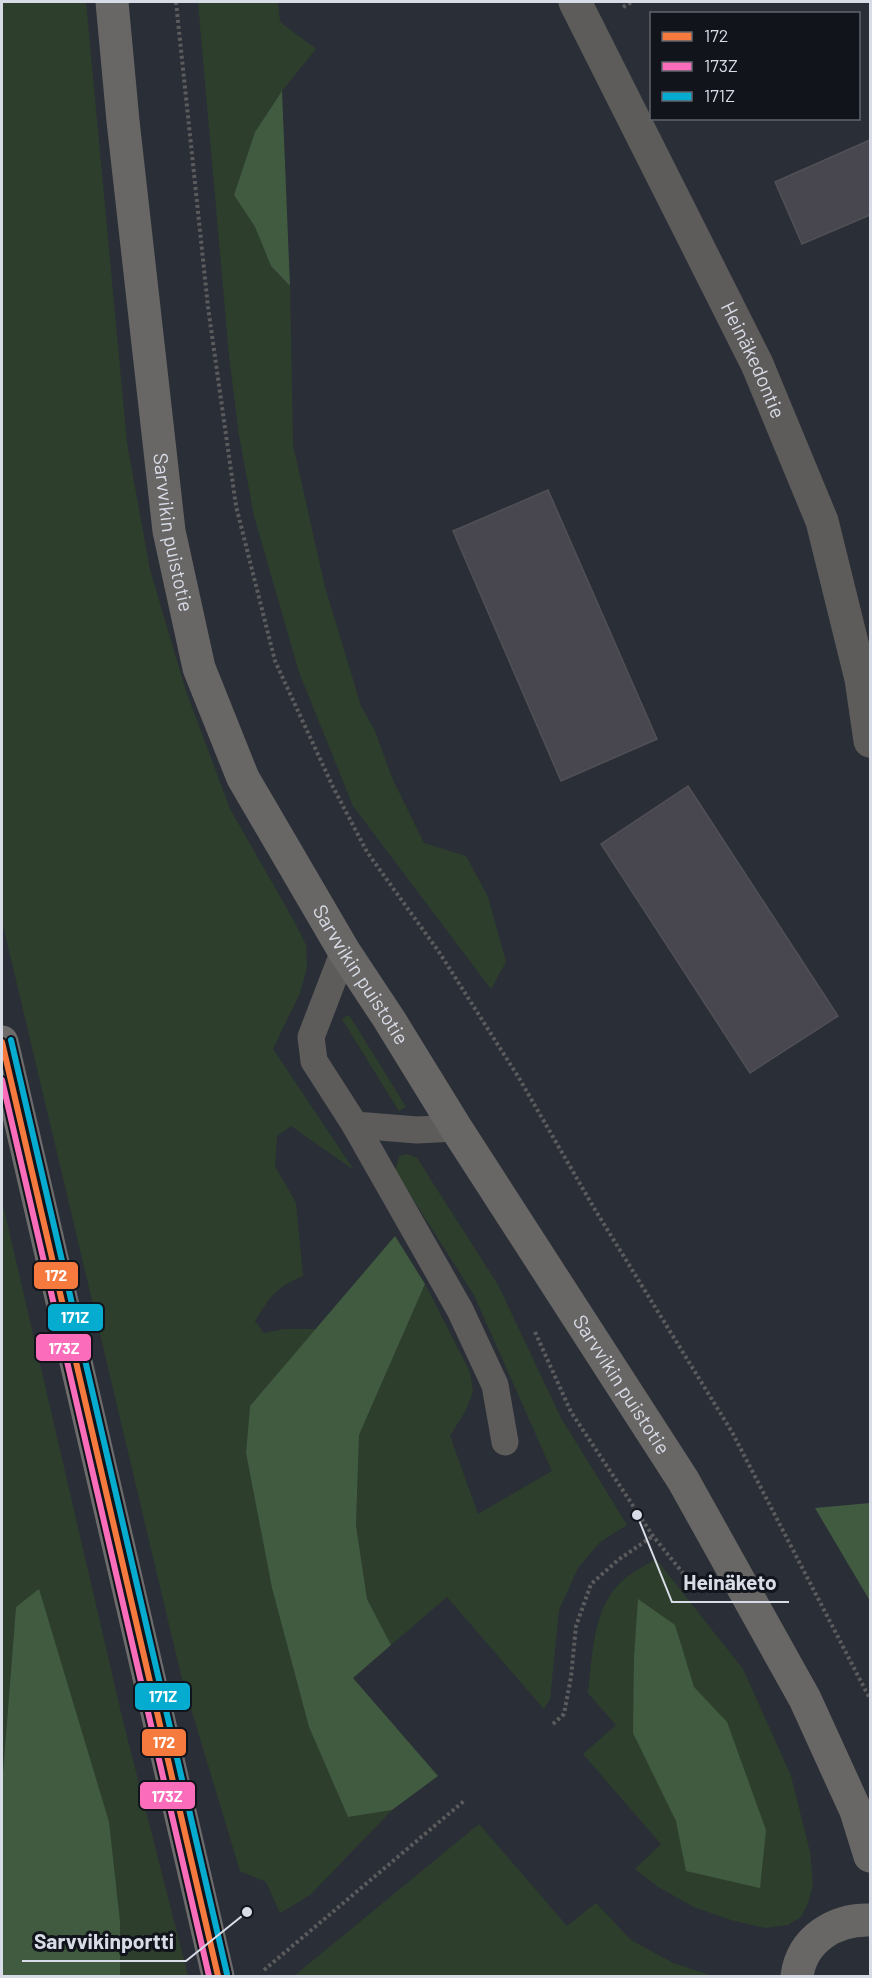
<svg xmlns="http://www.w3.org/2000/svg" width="872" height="1978" font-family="Barlow,sans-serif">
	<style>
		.green { fill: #2d3f2c }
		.forest { fill: #415b40 }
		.building { fill: #48464f; stroke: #505056; stroke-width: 1.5 }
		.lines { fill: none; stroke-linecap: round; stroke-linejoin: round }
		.path { stroke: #5c5c5e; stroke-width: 4; stroke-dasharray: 3 3; stroke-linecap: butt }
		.lane { stroke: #5e5c5b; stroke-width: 27 }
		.street { stroke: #5e5c5b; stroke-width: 33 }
		.secondary { stroke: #696766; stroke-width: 33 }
		.highway { stroke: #6d6b6c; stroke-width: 33 }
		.bus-1-casing { stroke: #11141b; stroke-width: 10 }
		.bus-2-casing { stroke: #11141b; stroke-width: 10 }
		.bus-3-casing { stroke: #11141b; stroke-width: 10 }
		.bus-1 { stroke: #f6793e; stroke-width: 6 }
		.bus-2 { stroke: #fb6dba; stroke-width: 6 }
		.bus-3 { stroke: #06acd0; stroke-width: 6 }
		.labels { text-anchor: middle; stroke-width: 6; stroke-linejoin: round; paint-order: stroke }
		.street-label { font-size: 20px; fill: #d8dce7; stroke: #11141b }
		.leader { fill: none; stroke: #d8dce7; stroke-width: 2 }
		.callout-dot { fill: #d8dce7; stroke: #11141b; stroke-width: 2 }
		.callout-label { font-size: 21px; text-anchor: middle; font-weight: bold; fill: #d8dce7; stroke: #11141b; stroke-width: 6; stroke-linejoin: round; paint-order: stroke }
		.line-badge { stroke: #11141b; stroke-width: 2 }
		.badge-label { font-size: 16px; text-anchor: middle; font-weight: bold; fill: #fff }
	</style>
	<rect width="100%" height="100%" fill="#2a2e36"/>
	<!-- green -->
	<g class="green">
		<path d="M2 2H86L127 443 150 570 186 691 230 809 294 921 306 945 307 967 300 993 273 1049 354 1170 291 1126 277 1136 275 1166 296 1203 303 1276C276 1287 270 1297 255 1321L264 1333 284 1329H316L250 1406 246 1453 272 1588 309 1727 348 1817 392 1810 310 1895 280 1913 266 1882 240 1871 181 1675 2 921Z"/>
		<polygon points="198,2 278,2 280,22 316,49 282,91 255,132 234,195 255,227 271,266 290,286 293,445 325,587 361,706 375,731 392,778 424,843 466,856 488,897 506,962 491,989 353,806 299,672 254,516 239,435 229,355"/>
		<polygon points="349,1015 406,1107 399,1111 342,1019"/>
		<polygon points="407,1154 417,1158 498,1285 561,1418 627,1525 600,1542 578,1568 559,1610 550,1699 544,1709 447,1597 391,1645 367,1599 356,1525 359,1435 425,1284 470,1372 473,1392 466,1410 450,1436 478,1514 552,1471 474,1295 395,1171 399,1156"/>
		<polygon points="2,1201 123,1721 188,1976 120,1976 120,1922 16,1607 2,1785"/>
		<path d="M656 1559 743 1669 791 1776 810 1852 813 1884 808 1903 801 1917 788 1925 765 1928 731 1920 694 1907 658 1887 635 1869 661 1844 583 1754 616 1725 588 1693C593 1655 592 1610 621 1582 630 1573 645 1566 656 1559Z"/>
		<polygon points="479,1824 567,1926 596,1903 631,1940 673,1963 713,1976 294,1976"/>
	</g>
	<!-- forest -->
	<g class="forest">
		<polygon points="282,91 290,286 271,266 255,227 234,195 255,132"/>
		<polygon points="395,1236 425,1284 359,1435 356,1525 367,1599 391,1645 353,1678 438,1776 392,1810 348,1817 309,1727 272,1588 246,1453 250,1406"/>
		<polygon points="870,1503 870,1601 815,1508"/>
		<polygon points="39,1589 109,1822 120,1922 120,1976 2,1976 2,1785 16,1607"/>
		<polygon points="638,1599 675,1625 694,1687 727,1722 766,1830 760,1888 686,1871 676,1821 633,1733 634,1658"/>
	</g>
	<!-- building -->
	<g class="building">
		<polygon points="870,140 870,215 802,244 775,182"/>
		<polygon points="548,490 657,739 561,781 453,531"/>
		<polygon points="688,786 838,1016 750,1073 601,844"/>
	</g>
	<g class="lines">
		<!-- path -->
		<g class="path">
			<polyline points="176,2 208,307 236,506 275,661 333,787 367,852 439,952 519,1078 594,1208 732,1432 870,1699"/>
			<polyline points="623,7 632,2"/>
			<polyline points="535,1332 571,1412 653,1536 690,1582"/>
			<polyline points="553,1724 564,1714 571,1677 576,1626 591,1584 618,1560 653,1536"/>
			<polyline points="264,1970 464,1801"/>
		</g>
		<!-- lane -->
		<g class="lane">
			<polyline points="344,951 311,1037 314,1061 355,1125 417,1130 456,1128"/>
			<polyline points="355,1125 460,1310 495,1385 505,1442"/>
		</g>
		<!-- street -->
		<path class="street" id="s1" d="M575 2 757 364 822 521 861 679 870 741"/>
		<!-- secondary -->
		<g class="secondary">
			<path id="s2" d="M112 2 123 121 169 531 199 668 243 778 344 951 389 1019 456 1128 683 1480 805 1699 856 1811 870 1856"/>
			<path d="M797 1976C802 1939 835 1919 870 1920"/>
		</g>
		<!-- highway -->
		<polyline class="highway" points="2,1042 218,1976"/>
		<!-- bus-1 casing -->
		<g class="bus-1-casing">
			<polyline id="bus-1" points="2,1042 218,1976"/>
		</g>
		<!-- bus-2 casing -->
		<g class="bus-2-casing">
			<polyline id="bus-2" points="2,1080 209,1976"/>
		</g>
		<!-- bus-3 casing -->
		<g class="bus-3-casing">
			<polyline id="bus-3" points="11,1040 227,1974"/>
		</g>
		<!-- bus-1 -->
		<use href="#bus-1" class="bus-1"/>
		<!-- bus-2 -->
		<use href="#bus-2" class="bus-2"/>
		<!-- bus-3 -->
		<use href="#bus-3" class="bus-3"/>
	</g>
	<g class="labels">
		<!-- street labels -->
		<g class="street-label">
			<text dy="7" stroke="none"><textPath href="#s1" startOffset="400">Heinäkedontie</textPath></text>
			<text dy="7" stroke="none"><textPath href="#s2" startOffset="534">Sarvvikin puistotie</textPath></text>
			<text dy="7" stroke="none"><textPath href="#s2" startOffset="1020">Sarvvikin puistotie</textPath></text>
			<text dy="7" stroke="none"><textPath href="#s2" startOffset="1506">Sarvvikin puistotie</textPath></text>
		</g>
	</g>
	<!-- callouts -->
	<path class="leader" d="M637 1515L672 1602H789M247 1912L186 1961H22"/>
	<g class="callout-dot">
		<circle cx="637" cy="1515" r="6"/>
		<circle cx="247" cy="1912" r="6"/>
	</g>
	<g class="callout-label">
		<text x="730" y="1590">Heinäketo</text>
		<text x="104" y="1949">Sarvvikinportti</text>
	</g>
	<g class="line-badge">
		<rect x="33" y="1261" width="46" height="29" rx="6" fill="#f6793e"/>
		<rect x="47" y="1303" width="57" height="29" rx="6" fill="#06acd0"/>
		<rect x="35" y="1333" width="57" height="29" rx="6" fill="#fb6dba"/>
		<rect x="134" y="1682" width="57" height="29" rx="6" fill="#06acd0"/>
		<rect x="141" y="1728" width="46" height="29" rx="6" fill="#f6793e"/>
		<rect x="139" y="1781" width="57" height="29" rx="6" fill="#fb6dba"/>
	</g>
	<g class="badge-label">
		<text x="56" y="1281">172</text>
		<text x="75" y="1323">171Z</text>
		<text x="64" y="1354">173Z</text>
		<text x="163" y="1702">171Z</text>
		<text x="164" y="1748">172</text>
		<text x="167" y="1802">173Z</text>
	</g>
	<!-- border -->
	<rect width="872" height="1978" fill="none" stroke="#d8dce7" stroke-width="6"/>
	<!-- legend -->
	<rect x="650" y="12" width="210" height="108" fill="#11141b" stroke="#61646d" stroke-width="1.5"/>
	<rect x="662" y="32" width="30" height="9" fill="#f6793e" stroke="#61646d" stroke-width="1.5"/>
	<text x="704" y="42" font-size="18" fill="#d8dce7">172</text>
	<rect x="662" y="62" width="30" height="9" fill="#fb6dba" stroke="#61646d" stroke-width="1.5"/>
	<text x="704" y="72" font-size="18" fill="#d8dce7">173Z</text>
	<rect x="662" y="92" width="30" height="9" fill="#06acd0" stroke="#61646d" stroke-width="1.5"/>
	<text x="704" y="102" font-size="18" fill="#d8dce7">171Z</text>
</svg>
